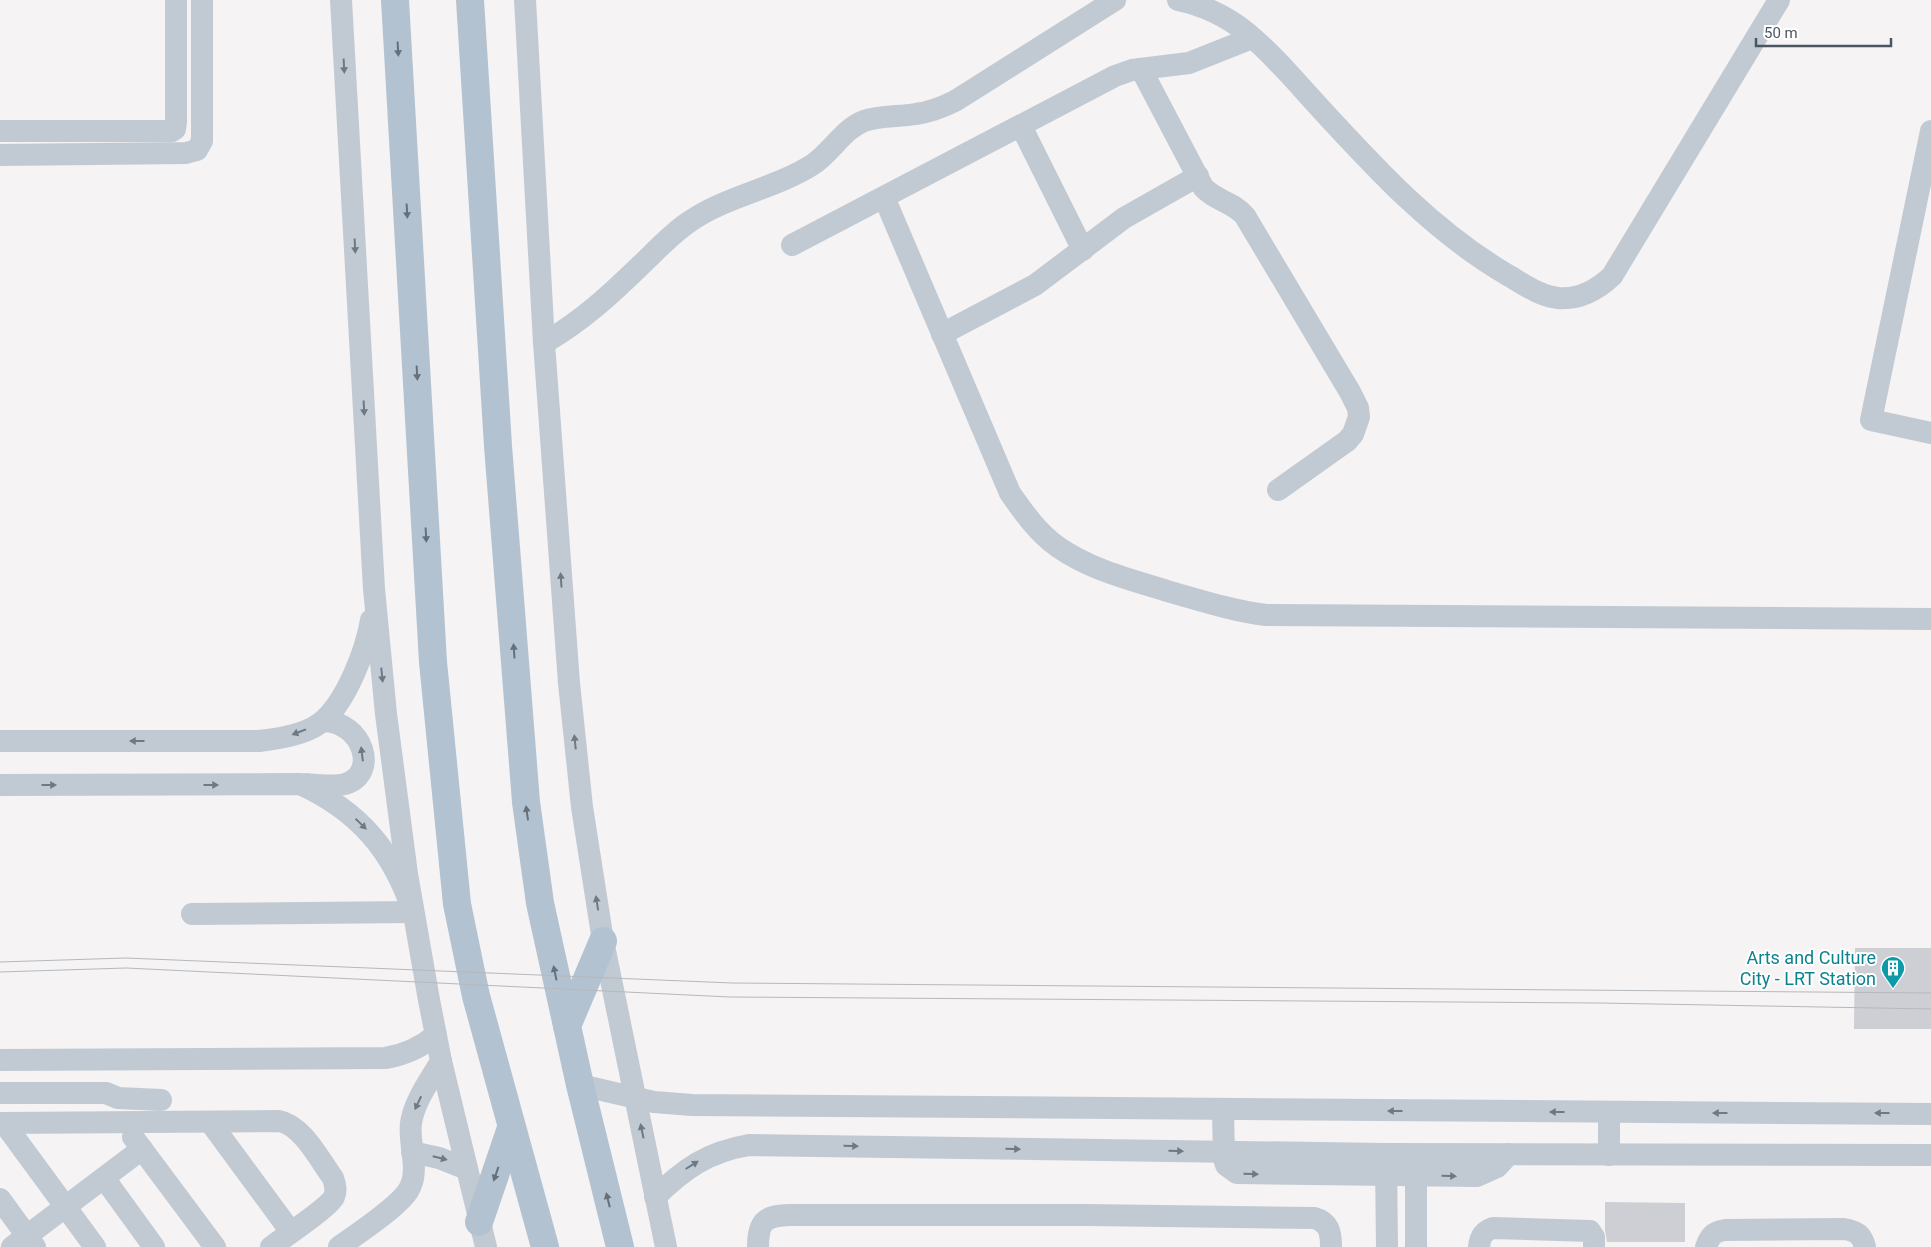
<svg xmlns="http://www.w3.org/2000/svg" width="1931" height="1247" font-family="Roboto,sans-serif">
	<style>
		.building { fill: #cdcfd5 }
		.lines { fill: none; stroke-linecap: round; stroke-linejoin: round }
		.minor { stroke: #c1cad2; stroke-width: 22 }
		.major { stroke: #b3c2d1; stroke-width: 28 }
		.tram { stroke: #b5b8bd; stroke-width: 1 }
		.oneway { fill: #64717d }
		.oneway2 { fill: #6e7983 }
		.labels { text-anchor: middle; stroke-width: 4; stroke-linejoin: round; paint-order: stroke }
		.culture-label { font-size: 18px; fill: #0d838f; stroke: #fff; text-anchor: end }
	</style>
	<rect width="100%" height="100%" fill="#f5f3f3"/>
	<!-- building -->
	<g class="building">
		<polygon points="1855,948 1931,948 1931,1029 1854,1029"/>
		<polygon points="1605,1202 1685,1203 1685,1242 1607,1242 1605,1230"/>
	</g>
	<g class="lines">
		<!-- minor -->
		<g class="minor">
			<polyline points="341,0 374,589 386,714 407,874 429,1000 441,1061 486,1247"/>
			<polyline points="525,0 544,343 569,683 582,807 603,941 666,1247"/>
			<path d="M1178 0C1202 5 1226 16 1246 32 1273 54 1296 82 1320 108 1377 170 1433 231 1506 274 1522 283 1539 296 1558 298 1579 300 1597 290 1612 276L1779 0"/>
			<path d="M1141 69 1203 187C1215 201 1234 202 1245 216L1350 392 1358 408 1359 417 1353 434 1347 441 1278 490"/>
			<polyline points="1021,126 1083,250"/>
			<polyline points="0,131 172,131 175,129 176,122 176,0"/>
			<polyline points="1931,131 1871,420 1931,433"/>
			<polyline points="0,155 186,153 197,150 202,141 202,0"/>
			<path d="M884 197 1010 493C1024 513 1038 533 1058 547 1091 570 1129 579 1167 591 1200 600 1232 611 1266 615L1931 619"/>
			<polyline points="792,245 1115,76 1132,70 1189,63 1252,38"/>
			<polyline points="942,334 1035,285 1124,218 1198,176"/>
			<path d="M544 343C582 321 610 295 641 265 657 250 671 234 689 222 726 196 774 189 812 165 831 153 843 129 864 121 880 115 899 117 916 114 930 112 943 107 955 101L1115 0"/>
			<path d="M0 741H259C278 739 309 734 324 720 347 699 366 650 371 620"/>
			<path d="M306 784C318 785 334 787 345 784 380 773 362 722 324 721"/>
			<path d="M0 785 300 784C359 811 393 851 413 912L192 914"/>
			<path d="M0 1060 385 1058C405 1055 420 1048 436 1035"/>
			<polyline points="580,1085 654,1102 692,1105 1931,1114"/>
			<polyline points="0,1093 106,1093 118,1098 161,1100"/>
			<polyline points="1223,1109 1224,1159 1226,1165 1237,1173 1477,1176 1497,1167 1509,1154"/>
			<polyline points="1609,1112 1609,1155"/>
			<polyline points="210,1122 291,1232"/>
			<path d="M0 1123 279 1121C302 1125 319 1159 333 1178 335 1184 337 1190 334 1197 329 1207 283 1238 271 1247"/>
			<polyline points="4,1123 95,1247"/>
			<polyline points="133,1137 215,1247"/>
			<polyline points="412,1152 439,1158 467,1169"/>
			<polyline points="1386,1160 1387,1247"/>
			<polyline points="1416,1160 1416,1247"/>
			<polyline points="104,1178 154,1247"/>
			<path d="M655 1197C685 1168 708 1152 749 1145L1386 1154 1931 1155"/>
			<polyline points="0,1199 35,1247"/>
			<polyline points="12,1247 142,1149"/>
			<path d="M339 1247C357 1234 397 1208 408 1191 421 1171 408 1145 411 1123 414 1101 431 1079 441 1061"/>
			<path d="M758 1247C758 1221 765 1216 789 1215H1088L1314 1218C1329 1222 1331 1232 1331 1247"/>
			<path d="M1479 1247C1480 1237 1483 1231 1493 1228L1590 1231 1594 1237V1247"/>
			<path d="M1706 1247C1710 1236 1713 1232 1725 1230L1844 1229C1857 1231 1862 1235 1865 1247"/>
		</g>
		<!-- major -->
		<g class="major">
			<polyline points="395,0 433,662 457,904 476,996 545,1247"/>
			<polyline points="470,0 498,446 526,802 540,903 580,1085 620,1247"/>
			<polyline points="567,1026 603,941"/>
			<polyline points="479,1222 511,1128"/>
		</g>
		<!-- tram -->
		<g class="tram">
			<polyline points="0,962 126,958 732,983 1931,993"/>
			<polyline points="0,972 126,968 730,997 1599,1003 1931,1009"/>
		</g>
	</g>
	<!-- one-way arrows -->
	<defs><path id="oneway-solid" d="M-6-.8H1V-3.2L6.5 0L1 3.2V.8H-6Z" transform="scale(1.25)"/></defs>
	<g class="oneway">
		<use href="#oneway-solid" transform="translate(398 49) rotate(87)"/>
		<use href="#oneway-solid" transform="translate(407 211) rotate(87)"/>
		<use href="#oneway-solid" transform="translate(417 373) rotate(87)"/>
		<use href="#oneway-solid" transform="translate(426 535) rotate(87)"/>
		<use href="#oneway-solid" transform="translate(514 651) rotate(-94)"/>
		<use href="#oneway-solid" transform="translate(527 813) rotate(-98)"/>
		<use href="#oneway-solid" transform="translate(555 973) rotate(-102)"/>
		<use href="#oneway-solid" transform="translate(496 1174) rotate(109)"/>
		<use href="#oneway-solid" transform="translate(608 1200) rotate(-104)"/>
	</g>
	<g class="oneway2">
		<use href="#oneway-solid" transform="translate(344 66) rotate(87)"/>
		<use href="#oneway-solid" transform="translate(355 246) rotate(87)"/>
		<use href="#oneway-solid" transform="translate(364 408) rotate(87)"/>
		<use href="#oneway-solid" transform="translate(561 580) rotate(-94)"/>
		<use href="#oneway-solid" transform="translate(382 675) rotate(84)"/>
		<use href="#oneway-solid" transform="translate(299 732) rotate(159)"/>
		<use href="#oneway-solid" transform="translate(137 741) rotate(-180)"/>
		<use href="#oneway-solid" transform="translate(575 742) rotate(-96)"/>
		<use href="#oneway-solid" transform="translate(362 754) rotate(-97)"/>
		<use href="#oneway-solid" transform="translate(49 785)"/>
		<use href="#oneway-solid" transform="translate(211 785)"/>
		<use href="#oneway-solid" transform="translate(361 824) rotate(44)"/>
		<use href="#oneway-solid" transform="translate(597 903) rotate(-99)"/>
		<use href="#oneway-solid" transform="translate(418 1103) rotate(115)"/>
		<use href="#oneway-solid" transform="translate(1395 1111) rotate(-180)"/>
		<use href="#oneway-solid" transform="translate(1557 1112) rotate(-180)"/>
		<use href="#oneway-solid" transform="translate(1720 1113) rotate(-180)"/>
		<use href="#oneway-solid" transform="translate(1882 1113) rotate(-180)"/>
		<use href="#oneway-solid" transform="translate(642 1131) rotate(-102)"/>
		<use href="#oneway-solid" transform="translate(851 1146) rotate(1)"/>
		<use href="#oneway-solid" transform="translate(1013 1149) rotate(1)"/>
		<use href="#oneway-solid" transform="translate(1176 1151) rotate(1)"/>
		<use href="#oneway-solid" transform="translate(440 1158) rotate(14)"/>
		<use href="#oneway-solid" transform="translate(692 1165) rotate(-32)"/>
		<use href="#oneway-solid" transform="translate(1251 1174) rotate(1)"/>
		<use href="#oneway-solid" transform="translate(1449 1176) rotate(1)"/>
	</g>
	<!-- icons -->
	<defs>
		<g id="building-pin" transform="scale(1.25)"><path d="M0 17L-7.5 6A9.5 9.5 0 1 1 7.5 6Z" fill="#0f9aa8" stroke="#fff"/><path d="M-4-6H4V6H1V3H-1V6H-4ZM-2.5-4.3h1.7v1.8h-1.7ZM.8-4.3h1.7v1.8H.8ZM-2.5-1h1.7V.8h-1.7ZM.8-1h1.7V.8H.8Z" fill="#fff"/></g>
	</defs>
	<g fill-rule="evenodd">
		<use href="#building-pin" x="1893" y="968"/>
	</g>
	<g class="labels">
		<!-- culture labels -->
		<g class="culture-label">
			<text x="1876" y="964">Arts and Culture<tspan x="1876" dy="21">City - LRT Station</tspan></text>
		</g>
	</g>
	<!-- scale -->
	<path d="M1756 38v8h135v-8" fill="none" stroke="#4a5661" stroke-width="2.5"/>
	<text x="1764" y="38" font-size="15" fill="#4a5661" stroke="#ffffff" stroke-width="4" paint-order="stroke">50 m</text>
</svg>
